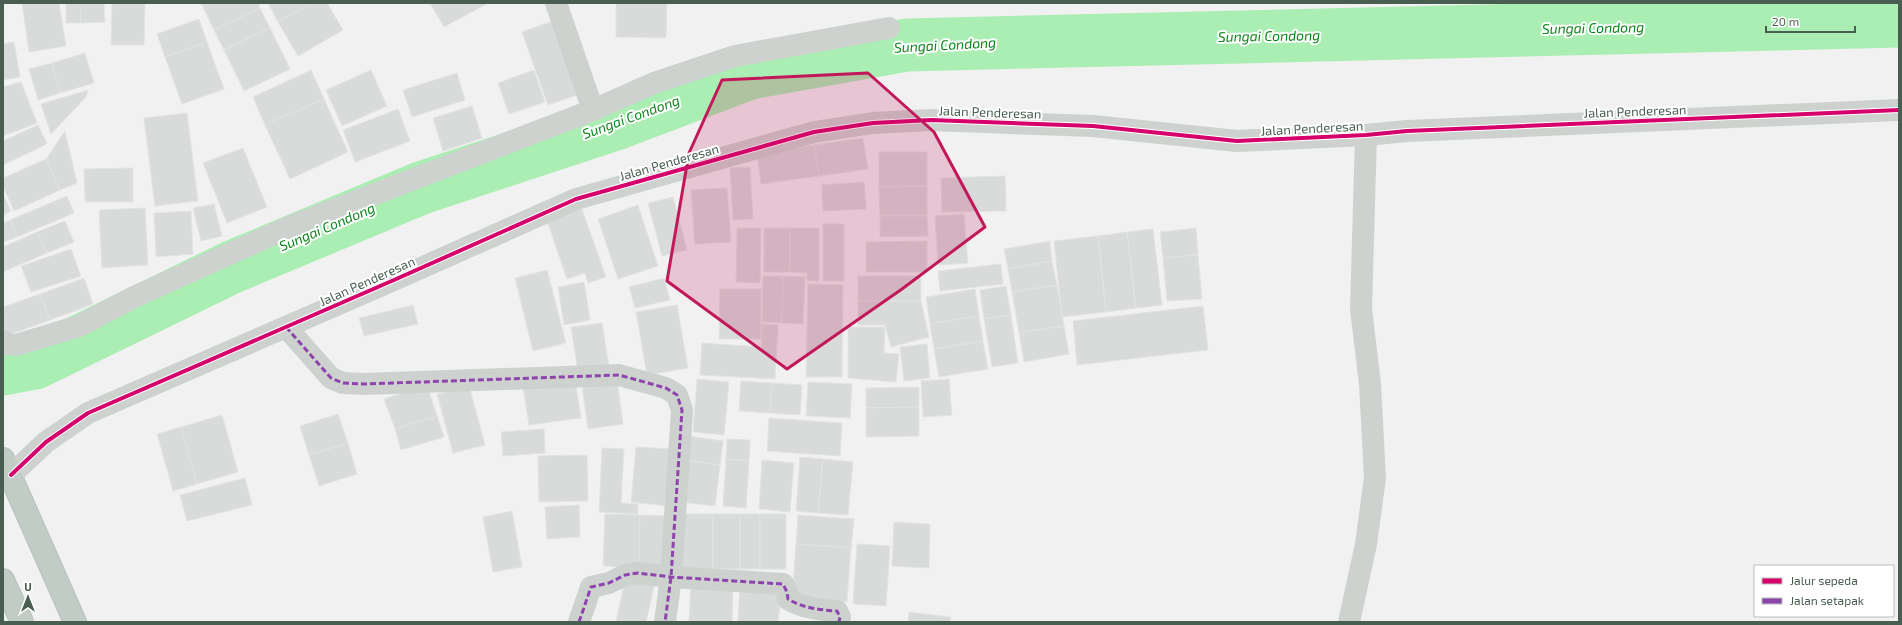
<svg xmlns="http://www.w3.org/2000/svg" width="1902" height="625" font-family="'Exo 2',sans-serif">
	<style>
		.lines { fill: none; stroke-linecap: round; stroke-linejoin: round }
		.river { stroke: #aaeeb3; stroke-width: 53 }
		.building { fill: #d9dada; stroke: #e2e4e3 }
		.trunk-casing { stroke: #b6c1bb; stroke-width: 24 }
		.minor { stroke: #cdd2cf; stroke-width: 22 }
		.trunk { stroke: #c2ccc6; stroke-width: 22 }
		.quiet { stroke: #8e44ad; stroke-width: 3; stroke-dasharray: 6 3; stroke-linecap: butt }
		.cycleway-casing { stroke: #fff; stroke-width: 6 }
		.cycleway { stroke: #d6006c; stroke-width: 4 }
		.marked { fill: #c2185b; fill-opacity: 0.2; stroke: #c2185b; stroke-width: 3; stroke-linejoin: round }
		.labels { text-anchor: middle; stroke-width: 4; stroke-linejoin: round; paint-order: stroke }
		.street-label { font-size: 13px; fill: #485e50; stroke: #fff }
		.water-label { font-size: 14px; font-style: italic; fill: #0d861d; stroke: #fff }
	</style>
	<rect width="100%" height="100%" fill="#f1f1f1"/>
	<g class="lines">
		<!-- river -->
		<polyline class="river" points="3,369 35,363 232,267 421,188 618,123 750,73 907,45 1899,21"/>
	</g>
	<!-- building -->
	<g class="building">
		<polygon points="22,3 59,3 66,46 29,52"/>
		<polygon points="66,3 80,3 81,23 66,23"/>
		<polygon points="80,3 104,3 105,22 81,23"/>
		<polygon points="112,3 145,3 144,45 111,45"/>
		<polygon points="201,3 258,3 260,8 214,30"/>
		<polygon points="268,3 312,3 278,22"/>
		<polygon points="312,3 327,3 343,30 298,56 278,22"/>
		<polygon points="430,3 488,3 444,27"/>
		<polygon points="616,3 667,3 666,38 616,37"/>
		<polygon points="260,8 270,28 224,50 214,30"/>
		<polygon points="199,19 207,42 165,57 157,34"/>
		<polygon points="558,19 585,92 548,105 522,32"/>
		<polygon points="270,28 290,69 244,91 224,50"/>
		<polygon points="14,42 20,77 3,80 3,44"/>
		<polygon points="207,42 224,89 182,104 165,57"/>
		<polygon points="85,53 94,83 60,93 52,63"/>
		<polygon points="52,63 60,93 38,100 29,69"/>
		<polygon points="311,70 324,99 265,125 253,97"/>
		<polygon points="371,70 387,106 342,126 326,90"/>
		<polygon points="534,70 545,102 509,114 498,83"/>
		<polygon points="457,73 465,100 412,117 403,90"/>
		<polygon points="21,82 37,123 3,136 3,87"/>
		<polygon points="88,90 86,97 51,134 41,104"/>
		<polygon points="324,99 348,152 290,179 265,125"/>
		<polygon points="472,106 482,138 443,151 433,118"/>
		<polygon points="398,109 410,141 355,162 343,130"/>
		<polygon points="187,113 198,201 155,206 144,118"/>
		<polygon points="38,125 47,144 3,165 3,141"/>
		<polygon points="65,131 77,183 60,190 46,159"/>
		<polygon points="863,138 868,169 819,176 814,145"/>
		<polygon points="814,145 819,176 761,184 757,154"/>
		<polygon points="243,148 267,207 227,223 203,163"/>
		<polygon points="879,152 927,152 927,186 879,187"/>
		<polygon points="46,159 60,190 14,211 3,186 3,178"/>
		<polygon points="750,167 753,219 733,220 730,168"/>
		<polygon points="133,168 133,202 85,202 84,169"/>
		<polygon points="1005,176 1006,211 942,212 941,178"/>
		<polygon points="864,182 866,209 823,211 822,185"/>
		<polygon points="927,186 927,216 880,216 879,187"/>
		<polygon points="727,188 731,242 695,244 691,190"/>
		<polygon points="3,194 11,211 3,215"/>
		<polygon points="67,196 74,213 17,237 10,220"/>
		<polygon points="673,197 687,250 662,256 648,203"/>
		<polygon points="214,204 222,236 201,241 193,208"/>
		<polygon points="638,205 658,266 618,279 598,219"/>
		<polygon points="581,206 606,277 588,283 585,273 567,279 546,218"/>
		<polygon points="145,208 148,265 102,268 99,210"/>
		<polygon points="191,211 193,254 156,257 154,213"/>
		<polygon points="964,214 968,263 938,265 935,216"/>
		<polygon points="880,216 927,216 928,236 880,237"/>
		<polygon points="10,220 17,237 3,242 3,223"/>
		<polygon points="65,221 74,242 47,253 37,232"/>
		<rect x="823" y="224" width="21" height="57"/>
		<polygon points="737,228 761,228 760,283 736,282"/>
		<rect x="764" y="228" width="26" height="44"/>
		<polygon points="790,228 819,228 819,281 807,281 807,273 790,272"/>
		<polygon points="1196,228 1198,255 1163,258 1160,232"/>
		<polygon points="1153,229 1162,305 1136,308 1127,232"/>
		<polygon points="37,232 47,253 3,272 3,247"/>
		<polygon points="1127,232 1136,308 1106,312 1098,236"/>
		<polygon points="1098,236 1106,312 1062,317 1054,241"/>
		<polygon points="927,241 927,272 866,272 866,242"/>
		<polygon points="1050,241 1052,261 1008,269 1004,249"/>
		<polygon points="71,249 81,276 31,292 21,266"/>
		<polygon points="1198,255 1202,299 1167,301 1163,258"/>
		<polygon points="1052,261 1057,285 1012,292 1008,269"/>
		<polygon points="1001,264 1003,284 940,291 938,271"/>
		<polygon points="547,270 566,343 533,351 515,278"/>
		<polygon points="763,276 783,276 782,323 762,322"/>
		<polygon points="783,276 805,277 803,324 782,323"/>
		<rect x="858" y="276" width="63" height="25"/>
		<polygon points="84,278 93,304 50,320 40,294"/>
		<polygon points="664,278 670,300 635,308 629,287"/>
		<polygon points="584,282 590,320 564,325 558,287"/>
		<polygon points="808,284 843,285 842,377 806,377"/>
		<polygon points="1057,285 1064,326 1019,333 1012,292"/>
		<polygon points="1006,286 1011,315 984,319 980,290"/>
		<polygon points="720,289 761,289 761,339 719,339"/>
		<polygon points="975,289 979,316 930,324 926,297"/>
		<polygon points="40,294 50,320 5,336 3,330 3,307"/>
		<polygon points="858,301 921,301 929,337 891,347 885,325 858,325"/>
		<polygon points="413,305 418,324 364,336 359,318"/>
		<polygon points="677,305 688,368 647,375 636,312"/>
		<polygon points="1203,306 1208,350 1077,365 1073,321"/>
		<polygon points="1011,315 1018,363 992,367 984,319"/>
		<polygon points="979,316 983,341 934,349 930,324"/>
		<polygon points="602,323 609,367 578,372 571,327"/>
		<polygon points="762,324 778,325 775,379 700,375 702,343 761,347"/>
		<polygon points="1064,326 1069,354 1024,362 1019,333"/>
		<polygon points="848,327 885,327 884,353 899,354 896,382 848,378"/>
		<polygon points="983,341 988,369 939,377 934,349"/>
		<polygon points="927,344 930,378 904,381 900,347"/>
		<polygon points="697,379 729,382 724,435 693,432"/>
		<polygon points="949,379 952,415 923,417 921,381"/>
		<polygon points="575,380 581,418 529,425 523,387"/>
		<polygon points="617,380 623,424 588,429 582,385"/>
		<polygon points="741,381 772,383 770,413 739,411"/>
		<polygon points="808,382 852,384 850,418 806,416"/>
		<polygon points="772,383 802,385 800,415 770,413"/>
		<polygon points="427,385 437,416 395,429 384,399"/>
		<polygon points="469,386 485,445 453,453 437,394"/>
		<polygon points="919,387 919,407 866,408 866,388"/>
		<polygon points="919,407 919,436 866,437 866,408"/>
		<polygon points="338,414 348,443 309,455 300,426"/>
		<polygon points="222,415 238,472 197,484 181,427"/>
		<polygon points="437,416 444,437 401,450 395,429"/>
		<polygon points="769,418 842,423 840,456 767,451"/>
		<polygon points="181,427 197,484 173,491 157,434"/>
		<polygon points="544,429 545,453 503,456 501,432"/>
		<polygon points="689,436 723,441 720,465 686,460"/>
		<polygon points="727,439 750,440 749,461 726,459"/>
		<polygon points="348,443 357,474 319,486 309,455"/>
		<polygon points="636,447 673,449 668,506 631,502"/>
		<polygon points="602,448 624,449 621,503 638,504 638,514 599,512"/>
		<polygon points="587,455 588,501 539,502 538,456"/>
		<polygon points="800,457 823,459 818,513 796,511"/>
		<polygon points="726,459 749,461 746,508 723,506"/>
		<polygon points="823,459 853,462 848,515 818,513"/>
		<polygon points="686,460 720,465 715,506 681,502"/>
		<polygon points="762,460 794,463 790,512 759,509"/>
		<polygon points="245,478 252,505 187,521 180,495"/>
		<polygon points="579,505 580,537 547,539 545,507"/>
		<polygon points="512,511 522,567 493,572 483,517"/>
		<polygon points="605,514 640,515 639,568 603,566"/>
		<rect x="681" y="514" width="32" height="55"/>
		<rect x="713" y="514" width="27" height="55"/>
		<rect x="740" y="514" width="20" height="55"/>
		<rect x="760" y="514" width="26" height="55"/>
		<polygon points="640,515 670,516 668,569 639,568"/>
		<polygon points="798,515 854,519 851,548 796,544"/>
		<polygon points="894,522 930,524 929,568 892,566"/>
		<polygon points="796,544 851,548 847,602 792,598"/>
		<polygon points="857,544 890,546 886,606 853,604"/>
		<polygon points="626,577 655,583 646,622 616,621"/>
		<polygon points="691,582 733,584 732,622 689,622"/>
		<polygon points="740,583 782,588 778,622 738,622"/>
		<polygon points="909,612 951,617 950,622 908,622"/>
	</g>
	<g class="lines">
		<!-- trunk casing -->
		<g class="trunk-casing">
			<g id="trunk">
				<polyline points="3,459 75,622"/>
				<polyline points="3,580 22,622"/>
			</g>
		</g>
		<!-- minor -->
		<g class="minor">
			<polyline points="556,3 593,110"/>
			<polyline points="286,327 331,378 343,383 364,384 619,375 666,388 677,395 682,410 671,577 665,622"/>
			<polyline points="3,341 8,344 16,345 79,326 134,297 289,227 593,110 654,83 735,56 889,28"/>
			<polyline points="11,475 46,442 88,413 394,280 576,199 814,132 873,123 931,120 1093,126 1237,141 1366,135 1407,131 1899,110"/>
			<path d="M579 622 591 587 609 583 625 575 638 573 671 577 783 584 787 592 788 599C802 608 821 610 837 611L840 617 839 622"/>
			<polyline points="1349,622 1366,544 1375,478 1370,384 1361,309 1366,135"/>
		</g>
		<!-- trunk -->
		<use href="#trunk" class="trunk"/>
		<!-- quiet -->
		<g class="quiet">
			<polyline points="286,327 331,378 343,383 364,384 619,375 666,388 677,395 682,410 671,577 665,622"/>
			<path d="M579 622 591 587 609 583 625 575 638 573 671 577 783 584 787 592 788 599C802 608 821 610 837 611L840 617 839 622"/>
		</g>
		<!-- cycleway casing -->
		<g class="cycleway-casing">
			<polyline id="cycleway" points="11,475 46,442 88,413 394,280 576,199 814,132 873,123 931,120 1093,126 1237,141 1366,135 1407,131 1899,110"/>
		</g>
		<!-- cycleway -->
		<use href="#cycleway" class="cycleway"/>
	</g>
	<!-- marked area -->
	<path class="marked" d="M868 73 934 132 985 227 902 289 787 369 667 281 689 153 722 80Z"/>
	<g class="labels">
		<!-- street labels -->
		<g class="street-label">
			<text transform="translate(1635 111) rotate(-2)" y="5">Jalan Penderesan</text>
			<text transform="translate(990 112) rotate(2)" y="5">Jalan Penderesan</text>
			<text transform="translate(1312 128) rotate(-3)" y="5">Jalan Penderesan</text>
			<text transform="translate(669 162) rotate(-16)" y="5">Jalan Penderesan</text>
			<text transform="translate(367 281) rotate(-24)" y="5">Jalan Penderesan</text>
		</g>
		<!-- water labels -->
		<g class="water-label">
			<text transform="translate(1593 28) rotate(-1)" y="5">Sungai Condong</text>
			<text transform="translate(1269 36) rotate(-1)" y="5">Sungai Condong</text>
			<text transform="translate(945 45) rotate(-3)" y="5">Sungai Condong</text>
			<text transform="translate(631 117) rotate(-20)" y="5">Sungai Condong</text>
			<text transform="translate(327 227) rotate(-23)" y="5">Sungai Condong</text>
		</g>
	</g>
	<!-- border -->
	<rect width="1902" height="625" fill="none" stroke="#485e50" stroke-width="8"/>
	<!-- legend -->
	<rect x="1754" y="565" width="140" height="52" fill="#ffffff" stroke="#b6bfb9"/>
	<rect x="1762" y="578" width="20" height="6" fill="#d6006c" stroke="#b6bfb9"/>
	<text x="1790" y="585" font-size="12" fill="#485e50">Jalur sepeda</text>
	<rect x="1762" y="598" width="20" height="6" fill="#8e44ad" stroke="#b6bfb9"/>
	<text x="1790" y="605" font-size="12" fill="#485e50">Jalan setapak</text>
	<!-- north arrow -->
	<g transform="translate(28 597)" stroke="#ffffff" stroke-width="3" paint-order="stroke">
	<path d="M0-3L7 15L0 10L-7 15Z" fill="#485e50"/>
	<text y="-6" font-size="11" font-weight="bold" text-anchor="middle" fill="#485e50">U</text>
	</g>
	<!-- scale -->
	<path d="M1766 26v6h89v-6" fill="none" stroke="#485e50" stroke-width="2"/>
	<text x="1772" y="26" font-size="12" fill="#485e50" stroke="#ffffff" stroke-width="3" paint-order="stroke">20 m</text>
</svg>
